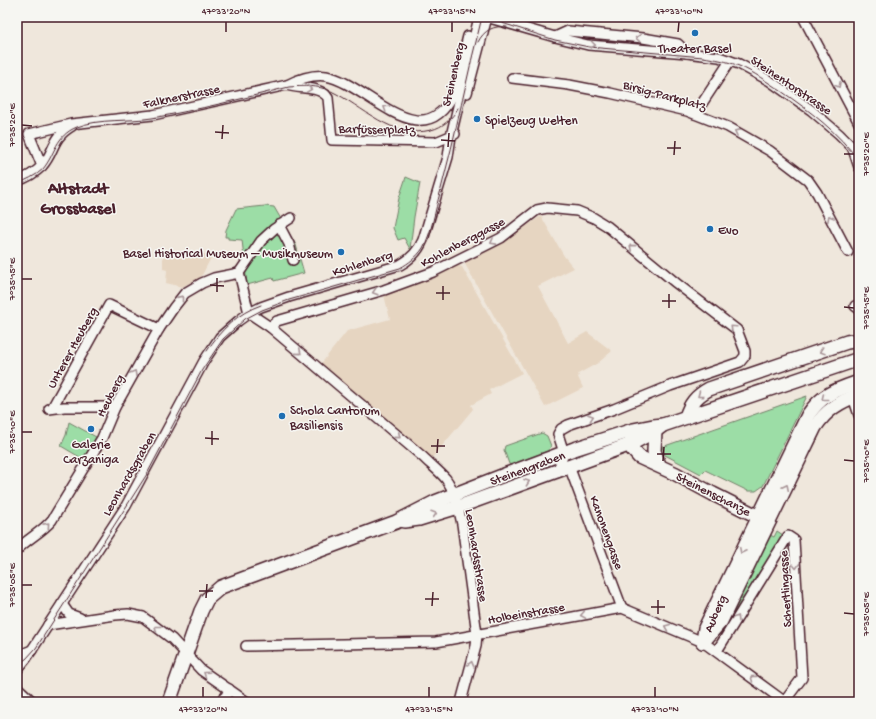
<svg xmlns="http://www.w3.org/2000/svg" width="876" height="719" font-family="'Gochi Hand',sans-serif">
	<style>
		.built { fill: #e6d5c1 }
		.green { fill: #9cdda6; stroke: #737e68 }
		.lines { fill: none; stroke-linecap: round; stroke-linejoin: round }
		.street-casing { stroke: #4a1f2b; stroke-width: 12 }
		.secondary-casing { stroke: #4a1f2b; stroke-width: 16 }
		.street { stroke: #f6f6f2; stroke-width: 9 }
		.secondary { stroke: #f6f6f2; stroke-width: 13 }
		.tram { stroke: #4a1f2b; stroke-width: 1 }
		.oneway { stroke: #a99598 }
		.ticks { fill: none; stroke: #4a1f2b; stroke-width: 1.5 }
		.poi-dot { fill: #1f6fb2; stroke: #f6f6f2; stroke-width: 1.5 }
		.labels { text-anchor: middle; stroke-width: 3; stroke-linejoin: round; paint-order: stroke }
		.poi-label { font-size: 13px; fill: #4a1f2b; stroke: #f6f6f2; text-anchor: start }
		.street-label { font-size: 13px; fill: #4a1f2b; stroke: #f6f6f2 }
		.district-label { font-size: 17px; font-weight: bold; fill: #4a1f2b; stroke: #f6f6f2 }
		.neatline { fill: none; stroke: #4a1f2b; stroke-width: 1.5 }
		.ticks-label { font-size: 10px; text-anchor: middle; fill: #4a1f2b }
	</style>
	<rect width="100%" height="100%" fill="#efe7dc"/>
	<filter id="ink" filterUnits="userSpaceOnUse"><feTurbulence type="fractalNoise" baseFrequency=".025" numOctaves="2"/><feDisplacementMap in="SourceGraphic" scale="8" xChannelSelector="R" yChannelSelector="G"/><feConvolveMatrix kernelMatrix="1 2 1 2 8 2 1 2 1" color-interpolation-filters="sRGB"/></filter>
	<g filter="url(#ink)">
		<!-- built -->
		<g class="built">
			<polygon points="541,216 564,256 574,268 538,286 568,343 587,332 612,351 598,363 578,374 579,376 578,377 583,388 545,407 465,264 466,261 506,240"/>
			<polygon points="197,254 213,254 201,277 182,287 166,283 167,270 163,269 163,257"/>
			<polygon points="456,265 462,267 522,373 489,390 491,394 471,405 473,409 432,458 320,365 347,331 390,319 384,295 440,274"/>
		</g>
		<!-- green -->
		<g class="green">
			<polygon points="406,177 420,183 414,217 410,249 404,238 398,240 393,228 399,198"/>
			<polygon points="265,206 274,207 296,245 304,273 274,281 273,278 247,285 242,240 228,239 228,237 225,237 226,230 236,209"/>
			<polygon points="807,396 763,486 756,491 748,491 705,470 701,474 665,455 662,447"/>
			<polygon points="69,422 96,437 83,459 61,446 66,435"/>
			<polygon points="542,433 547,436 551,446 548,451 511,465 509,464 504,450 505,446"/>
			<polygon points="777,531 783,535 717,642 768,534 774,537"/>
		</g>
		<g class="lines">
			<!-- street casing -->
			<g class="street-casing">
				<g id="street">
					<polyline points="486,17 555,37 588,45 687,53 719,57 739,64 770,81 811,110 839,134 859,154"/>
					<polyline points="803,17 859,123"/>
					<polyline points="555,37 568,31 643,38 678,44 687,53"/>
					<polyline points="512,78 569,85 610,93 687,111 728,127 770,151 808,180 817,193 848,252"/>
					<path d="M287 85C300 90 320 85 328 98L332 140 436 142 455 134"/>
					<polyline points="467,93 487,17"/>
					<polyline points="695,114 730,61"/>
					<polyline points="853,149 859,167"/>
					<path d="M42 166 29 134 71 124 153 115 287 85C299 79 312 74 326 76 367 83 422 160 454 93L468 36"/>
					<path d="M17 181C26 178 35 173 42 166 55 152 51 138 72 126"/>
					<polyline points="279,225 289,244 293,260"/>
					<polyline points="855,306 859,309"/>
					<path d="M249 313 270 327 423 457C430 464 439 471 446 479 455 491 459 509 462 524L477 634 476 646 461 702"/>
					<polyline points="249,313 239,273 261,241 274,229 291,218"/>
					<polyline points="270,327 277,321 384,290 433,272 501,238 537,210 547,208 577,211 594,218 607,226 676,283 737,330 745,351 745,356 740,362 670,386 614,409 568,425 561,429 558,434 564,453 560,465 556,471"/>
					<polyline points="853,397 859,415"/>
					<polyline points="52,408 109,305 159,329"/>
					<polyline points="49,409 64,407 115,407"/>
					<polyline points="569,466 622,608"/>
					<path d="M17 550C28 538 41 533 52 520L102 438 115 407 159 329 174 307 185 293 202 283 214 278 239 273"/>
					<polyline points="62,604 69,614 80,618"/>
					<polyline points="48,625 115,615 128,614 143,617 172,639 201,670 247,702"/>
					<polyline points="246,646 436,642 622,608 703,642 785,702"/>
					<polyline points="717,651 788,536 794,540 802,678 784,702"/>
					<polyline points="17,656 32,650"/>
					<path d="M17 670 26 659 126 506 204 361 220 337 238 321 249 313 261 307 289 297 400 265C411 259 418 252 423 240L448 157 451 136 479 17"/>
					<polyline points="17,687 33,702"/>
					<polyline points="219,702 226,696 229,689"/>
				</g>
			</g>
			<!-- secondary casing -->
			<g class="secondary-casing">
				<g id="secondary">
					<path d="M686 417C690 404 696 396 709 389L847 342 859 340"/>
					<polyline points="655,431 654,451 659,465"/>
					<polyline points="632,435 631,444 632,449 639,457 676,474 713,494 767,521"/>
					<polyline points="404,521 419,519 458,507 631,444 655,431 663,425 859,359"/>
					<path d="M703 642 705 628 808 415C822 394 836 390 859 382"/>
					<path d="M703 642 721 621 815 427C826 410 840 401 859 395"/>
					<polyline points="169,702 201,611 207,599 221,587 396,522 435,502 507,474 574,449 633,430 653,426 663,425"/>
				</g>
			</g>
			<!-- street -->
			<use href="#street" class="street"/>
			<!-- secondary -->
			<use href="#secondary" class="secondary"/>
			<!-- tram -->
			<g class="tram">
				<path d="M493 17 502 23 555 40 589 47 703 57C715 59 727 61 739 66 754 72 767 82 781 91 810 111 838 132 859 161"/>
				<path d="M478 42C484 30 494 25 507 27"/>
				<path d="M17 184C26 180 36 176 43 169 56 153 55 136 77 127 100 118 128 122 152 118 198 110 244 98 289 87 304 86 317 85 331 91 363 106 392 140 431 130 443 127 452 119 458 108"/>
				<path d="M207 351C220 330 238 313 261 305"/>
				<path d="M17 664 26 659 36 648 147 474 202 370 223 339 245 319 262 310 289 300 400 268C409 263 417 257 423 248 432 232 435 210 440 193 456 134 467 75 482 17"/>
			</g>
		</g>
		<!-- one-way arrows -->
		<defs><path id="oneway-chevron" d="M-2-3.5L2.5 0L-2 3.5" fill="none" stroke-width="1.6" stroke-linecap="round" stroke-linejoin="round"/></defs>
		<g class="oneway">
			<use href="#oneway-chevron" transform="translate(638 38) rotate(-174)"/>
			<use href="#oneway-chevron" transform="translate(593 45) rotate(7)"/>
			<use href="#oneway-chevron" transform="translate(838 85) rotate(62)"/>
			<use href="#oneway-chevron" transform="translate(309 89) rotate(8)"/>
			<use href="#oneway-chevron" transform="translate(386 108) rotate(-148)"/>
			<use href="#oneway-chevron" transform="translate(737 132) rotate(-152)"/>
			<use href="#oneway-chevron" transform="translate(830 218) rotate(-118)"/>
			<use href="#oneway-chevron" transform="translate(493 242) rotate(152)"/>
			<use href="#oneway-chevron" transform="translate(632 247) rotate(-140)"/>
			<use href="#oneway-chevron" transform="translate(375 292) rotate(164)"/>
			<use href="#oneway-chevron" transform="translate(181 298) rotate(-51)"/>
			<use href="#oneway-chevron" transform="translate(733 328) rotate(-137)"/>
			<use href="#oneway-chevron" transform="translate(822 351) rotate(161)"/>
			<use href="#oneway-chevron" transform="translate(299 352) rotate(40)"/>
			<use href="#oneway-chevron" transform="translate(134 373) rotate(-61)"/>
			<use href="#oneway-chevron" transform="translate(700 395) rotate(143)"/>
			<use href="#oneway-chevron" transform="translate(824 398) rotate(142)"/>
			<use href="#oneway-chevron" transform="translate(591 417) rotate(-19)"/>
			<use href="#oneway-chevron" transform="translate(398 436) rotate(40)"/>
			<use href="#oneway-chevron" transform="translate(527 482) rotate(-20)"/>
			<use href="#oneway-chevron" transform="translate(786 487) rotate(-64)"/>
			<use href="#oneway-chevron" transform="translate(434 514) rotate(-18)"/>
			<use href="#oneway-chevron" transform="translate(47 525) rotate(-48)"/>
			<use href="#oneway-chevron" transform="translate(742 551) rotate(116)"/>
			<use href="#oneway-chevron" transform="translate(796 566) rotate(87)"/>
			<use href="#oneway-chevron" transform="translate(583 615) rotate(170)"/>
			<use href="#oneway-chevron" transform="translate(737 618) rotate(-58)"/>
			<use href="#oneway-chevron" transform="translate(667 627) rotate(-158)"/>
			<use href="#oneway-chevron" transform="translate(157 628) rotate(-142)"/>
			<use href="#oneway-chevron" transform="translate(471 664) rotate(-75)"/>
			<use href="#oneway-chevron" transform="translate(206 674) rotate(-145)"/>
			<use href="#oneway-chevron" transform="translate(753 678) rotate(-143)"/>
		</g>
	</g>
	<!-- ticks -->
	<path class="ticks" d="M226 32V22M452 32V22M678 32 679 22M22 125 32 126M215 132 229 133M222 139 223 125M441 140 455 141M448 147 449 133M667 148H681M844 154H854M674 155 675 141M22 279H32M210 285 224 286M217 292V278M436 293H450M443 300V286M662 301H676M844 307 854 308M669 308V294M22 432H32M205 438 219 439M212 445V431M431 446H445M437 453 438 439M657 454H671M844 460 854 461M663 461 664 447M22 585H32M199 591H213M206 598 207 584M425 599H439M432 606 433 592M651 607H665M844 613 854 614M658 614V600M203 697V687M429 697V687M655 697V687"/>
	<!-- markers -->
	<g class="poi-dot">
		<circle cx="695" cy="33" r="4"/>
		<circle cx="477" cy="119" r="4"/>
		<circle cx="710" cy="229" r="4"/>
		<circle cx="341" cy="252" r="4"/>
		<circle cx="282" cy="416" r="4"/>
		<circle cx="91" cy="429" r="4"/>
	</g>
	<g class="labels">
		<!-- poi labels -->
		<g class="poi-label">
			<text x="695" y="52" text-anchor="middle">Theater Basel</text>
			<text x="485" y="124">Spielzeug Welten</text>
			<text x="718" y="234">Evo</text>
			<text x="333" y="257" text-anchor="end">Basel Historical Museum – Musikmuseum</text>
			<text x="290" y="414">Schola Cantorum<tspan x="290" dy="15">Basiliensis</tspan></text>
			<text x="91" y="448" text-anchor="middle">Galerie<tspan x="91" dy="15">Carzaniga</tspan></text>
		</g>
		<!-- street labels -->
		<g class="street-label">
			<text transform="translate(452 74) rotate(-77)" y="5">Steinenberg</text>
			<text transform="translate(792 84) rotate(34)" y="5">Steinentorstrasse</text>
			<text transform="translate(665 94) rotate(15)" y="5">Birsig-Parkplatz</text>
			<text transform="translate(181 95) rotate(-12)" y="5">Falknerstrasse</text>
			<text transform="translate(377 128) rotate(1)" y="5">Barfüsserplatz</text>
			<text transform="translate(462 241) rotate(-28)" y="5">Kohlenberggasse</text>
			<text transform="translate(362 262) rotate(-17)" y="5">Kohlenberg</text>
			<text transform="translate(71 347) rotate(-61)" y="5">Unterer Heuberg</text>
			<text transform="translate(109 395) rotate(-63)" y="5">Heuberg</text>
			<text transform="translate(527 467) rotate(-20)" y="5">Steinengraben</text>
			<text transform="translate(128 473) rotate(-60)" y="5">Leonhardsgraben</text>
			<text transform="translate(714 493) rotate(27)" y="5">Steinenschanze</text>
			<text transform="translate(608 532) rotate(70)" y="5">Kanonengasse</text>
			<text transform="translate(478 555) rotate(81)" y="5">Leonhardsstrasse</text>
			<text transform="translate(784 589) rotate(-93)" y="5">Schertlingasse</text>
			<text transform="translate(526 612) rotate(-10)" y="5">Holbeinstrasse</text>
			<text transform="translate(714 613) rotate(-67)" y="5">Auberg</text>
		</g>
		<!-- district labels -->
		<g class="district-label">
			<text x="78" y="193">Altstadt<tspan x="78" dy="20">Grossbasel</tspan></text>
		</g>
	</g>
	<!-- margin -->
	<rect width="876" height="719" fill="none" stroke="#f6f6f2" stroke-width="44"/>
	<rect x="22" y="22" width="832" height="675" class="neatline"/>
	<g class="ticks-label">
		<text x="226" y="14">47°33'20"N</text>
		<text x="452" y="14">47°33'15"N</text>
		<text x="679" y="14">47°33'10"N</text>
		<text transform="translate(11 125) rotate(-90)" y="4">7°35'20"E</text>
		<text transform="translate(865 154) rotate(-90)" y="4">7°35'20"E</text>
		<text transform="translate(11 279) rotate(-90)" y="4">7°35'15"E</text>
		<text transform="translate(865 308) rotate(-90)" y="4">7°35'15"E</text>
		<text transform="translate(11 432) rotate(-90)" y="4">7°35'10"E</text>
		<text transform="translate(865 461) rotate(-90)" y="4">7°35'10"E</text>
		<text transform="translate(11 585) rotate(-90)" y="4">7°35'05"E</text>
		<text transform="translate(865 614) rotate(-90)" y="4">7°35'05"E</text>
		<text x="203" y="712">47°33'20"N</text>
		<text x="429" y="712">47°33'15"N</text>
		<text x="655" y="712">47°33'10"N</text>
	</g>
</svg>
